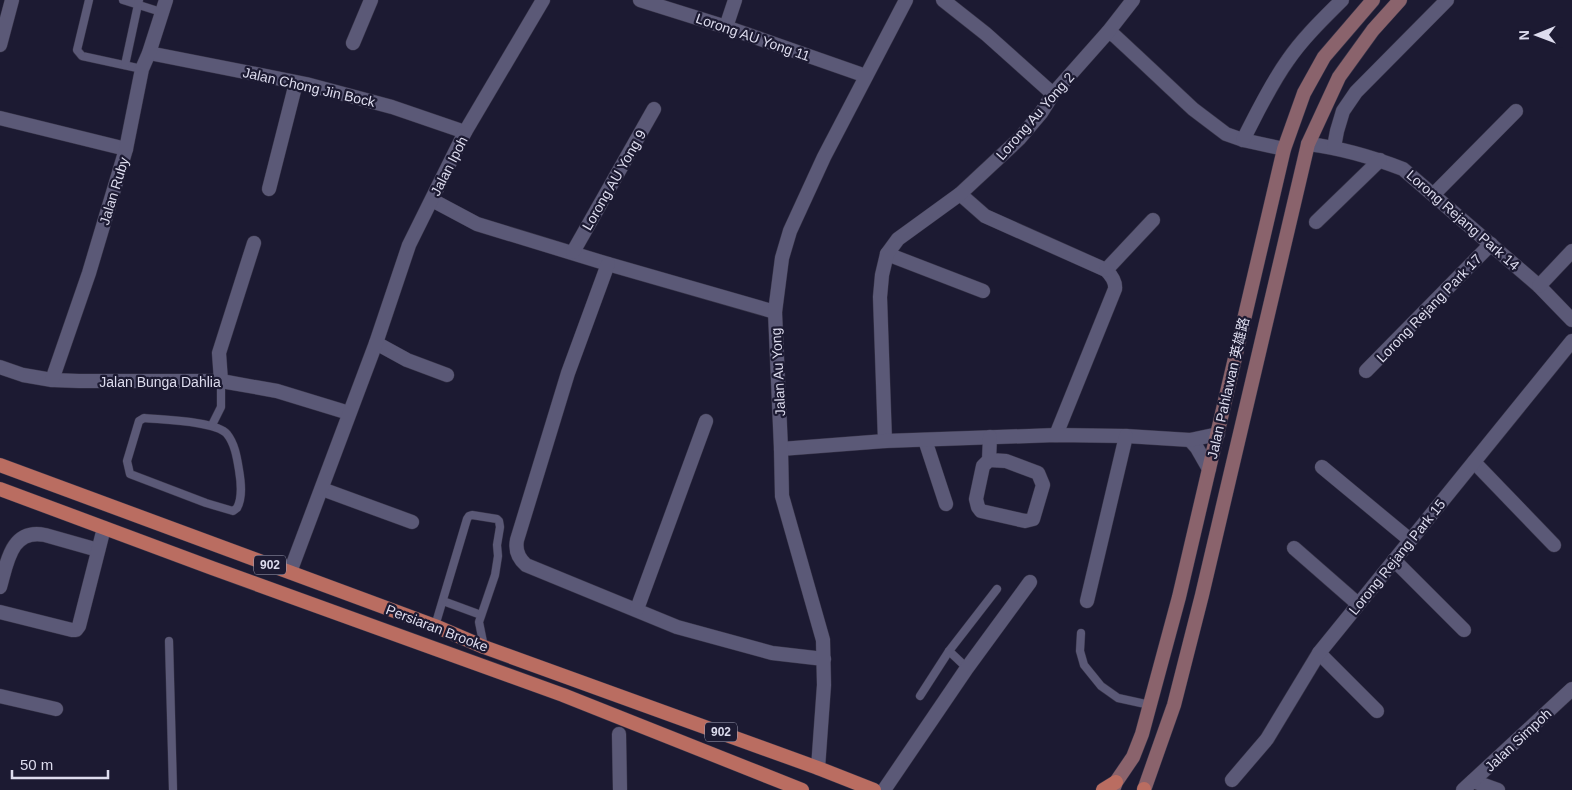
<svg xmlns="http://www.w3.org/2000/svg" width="1572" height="790" font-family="Helvetica,'Noto Sans SC',sans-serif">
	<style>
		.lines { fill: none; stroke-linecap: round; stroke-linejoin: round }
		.service-casing { stroke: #373448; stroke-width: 9 }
		.minor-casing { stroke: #373448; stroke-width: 15 }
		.tertiary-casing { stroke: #373448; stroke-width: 15 }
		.secondary-casing { stroke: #373448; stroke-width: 15 }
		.primary-casing { stroke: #373448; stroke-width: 15 }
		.service { stroke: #5b5977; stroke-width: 8 }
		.minor { stroke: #5b5977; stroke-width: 14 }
		.tertiary { stroke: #5b5977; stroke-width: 14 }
		.secondary { stroke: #8a636c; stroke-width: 14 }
		.primary { stroke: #ba6d61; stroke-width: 14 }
		.labels { text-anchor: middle; stroke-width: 4.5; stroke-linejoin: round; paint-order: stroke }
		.shield { fill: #1c1a32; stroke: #a3a2b6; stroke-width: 1 }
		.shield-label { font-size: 12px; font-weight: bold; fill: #dddcee }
		.street-label { font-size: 14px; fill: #dddcee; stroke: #1c1a32 }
	</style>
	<rect width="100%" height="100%" fill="#1c1a32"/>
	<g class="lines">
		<!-- service casing -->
		<g class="service-casing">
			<g id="service">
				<polyline points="89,0 77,50 82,56 142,69"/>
				<polyline points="123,0 161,12"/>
				<polyline points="125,65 139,0"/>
				<path d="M144 418C163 420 216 421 227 434 235 444 237 458 239 470 241 482 243 497 237 508L233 511 206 503 130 474 127 461 139 421Z"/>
				<polyline points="212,425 221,407 221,381"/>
				<polyline points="443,601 481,615"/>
				<polyline points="435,626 467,519 469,516 472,515 497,519 499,521 500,527 497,545 498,556 495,575 479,622 484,647"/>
				<polyline points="1081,633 1080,651 1084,665 1101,686 1118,698 1150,705"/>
				<polyline points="169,641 173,790"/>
				<polyline points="949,651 967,668"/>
				<polyline points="920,696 949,651 997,589"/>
			</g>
		</g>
		<!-- minor casing -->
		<g class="minor-casing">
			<g id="minor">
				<polyline points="640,0 726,27 866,76"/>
				<polyline points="943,0 986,34 1053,94"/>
				<polyline points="726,27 735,0"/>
				<polyline points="1108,32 1115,36 1144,63 1193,109 1226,134 1243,140 1284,149"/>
				<polyline points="353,43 371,0"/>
				<polyline points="0,45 12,0"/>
				<polyline points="149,53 306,84 392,107 465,132"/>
				<polyline points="0,118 126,149"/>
				<path d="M1243 140C1257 113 1270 85 1288 60 1303 38 1323 19 1342 0"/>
				<path d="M1308 144C1341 148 1372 157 1403 169L1539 286 1572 320"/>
				<polyline points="1334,147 1337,131 1343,111 1356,92 1447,0"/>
				<polyline points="269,189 296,83"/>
				<path d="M960 194 985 216 1106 270C1111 275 1116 281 1115 289L1056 435"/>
				<polyline points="1434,194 1516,111"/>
				<polyline points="432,200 477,224 608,264 775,312"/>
				<polyline points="1316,222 1380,160"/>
				<polyline points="573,252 654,109"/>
				<polyline points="887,254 983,291"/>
				<path d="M608 264 568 373 517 540C515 550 518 558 526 565L677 627 772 653 824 659"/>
				<polyline points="1106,270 1153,220"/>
				<polyline points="1539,286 1572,251"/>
				<polyline points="376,343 407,360 447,375"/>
				<polyline points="0,367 23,375 52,380 79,381 221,381 277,391 349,413"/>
				<polyline points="1366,371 1491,244"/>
				<polyline points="52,380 89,273 126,149 142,69 149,53 166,0"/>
				<polyline points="221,381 219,353 254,243"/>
				<polyline points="925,440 946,504"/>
				<polyline points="1190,440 1197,448 1209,469"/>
				<polyline points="885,441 880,297 882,275 887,254 898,239 960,194 1019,139 1041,113 1053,94 1108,32 1133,0"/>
				<polyline points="781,449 885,441 1056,435 1126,436 1190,440 1218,434"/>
				<polyline points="989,460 1006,461 1038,473 1043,485 1033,519 1025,521 981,511 978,507 976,499 983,466 989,460 990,437"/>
				<polyline points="1474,462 1554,545"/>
				<polyline points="1322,467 1410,540"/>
				<polyline points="322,489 412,522"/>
				<polyline points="1294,548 1358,604"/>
				<polyline points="1394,560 1464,630"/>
				<path d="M0 587C7 563 11 528 45 535L98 550"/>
				<polyline points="1087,601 1126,436"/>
				<polyline points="637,609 706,421"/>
				<polyline points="0,612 72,630 76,630 79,626 104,528"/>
				<polyline points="1319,653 1377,711"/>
				<polyline points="0,696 56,709"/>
				<polyline points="619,734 620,790"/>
				<polyline points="818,768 824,685 823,640 782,496 781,449 775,312 782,258 790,231 824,157 906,0"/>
				<polyline points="1232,780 1267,739 1319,653 1572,341"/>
				<polyline points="1473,781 1498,790"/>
				<polyline points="884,790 967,668 1030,582"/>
				<polyline points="1463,790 1572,689"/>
			</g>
		</g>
		<!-- tertiary casing -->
		<g class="tertiary-casing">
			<polyline id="tertiary" points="290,572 376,343 409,245 465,132 543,0"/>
		</g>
		<!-- secondary casing -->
		<g class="secondary-casing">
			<g id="secondary">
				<polyline points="1113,790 1116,782 1133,757 1142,734 1179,597 1284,149 1304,93 1324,57 1373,0"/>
				<polyline points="1144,790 1174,705 1202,595 1308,144 1339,77 1373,30 1400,0"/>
			</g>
		</g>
		<!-- primary casing -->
		<g class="primary-casing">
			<g id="primary">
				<polyline points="0,465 435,626 484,647 818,768 874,790"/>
				<polyline points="0,489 212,568 563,695 802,790"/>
				<polyline points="1144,789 1144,790"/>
				<polyline points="1103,790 1116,782"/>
			</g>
		</g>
		<!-- service -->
		<use href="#service" class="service"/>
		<!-- minor -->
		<use href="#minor" class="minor"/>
		<!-- tertiary -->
		<use href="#tertiary" class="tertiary"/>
		<!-- secondary -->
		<use href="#secondary" class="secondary"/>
		<!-- primary -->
		<use href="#primary" class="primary"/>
	</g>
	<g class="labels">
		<!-- shield labels -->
		<g class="shield">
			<rect x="254" y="555.5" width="32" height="19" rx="4"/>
			<rect x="705" y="722.5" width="32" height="19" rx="4"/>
		</g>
		<g class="shield-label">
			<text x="270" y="569">902</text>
			<text x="721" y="736">902</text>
		</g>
		<!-- street labels -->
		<g class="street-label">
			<text transform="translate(753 37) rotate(19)" y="5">Lorong AU Yong 11</text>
			<text transform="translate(309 87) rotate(13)" y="5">Jalan Chong Jin Bock</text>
			<text transform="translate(1035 116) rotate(-49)" y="5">Lorong Au Yong 2</text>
			<text transform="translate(449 166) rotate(-63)" y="5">Jalan Ipoh</text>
			<text transform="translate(614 180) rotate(-60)" y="5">Lorong AU Yong 9</text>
			<text transform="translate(114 191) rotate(-73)" y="5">Jalan Ruby</text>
			<text transform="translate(1463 220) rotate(41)" y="5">Lorong Rejang Park 14</text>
			<text transform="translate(1429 308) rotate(-46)" y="5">Lorong Rejang Park 17</text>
			<text transform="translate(778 372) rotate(-93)" y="5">Jalan Au Yong</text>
			<text x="160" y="387">Jalan Bunga Dahlia</text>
			<text transform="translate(1228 388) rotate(-77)" y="5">Jalan Pahlawan 英雄路</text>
			<text transform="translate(1397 557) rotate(-51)" y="5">Lorong Rejang Park 15</text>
			<text transform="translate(437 628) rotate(21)" y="5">Persiaran Brooke</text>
			<text transform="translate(1518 740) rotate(-43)" y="5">Jalan Simpoh</text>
		</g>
	</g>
	<!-- north arrow -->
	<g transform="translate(1537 35) rotate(269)" stroke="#1c1a32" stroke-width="4" paint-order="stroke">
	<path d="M0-4L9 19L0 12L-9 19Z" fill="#dddcee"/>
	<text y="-8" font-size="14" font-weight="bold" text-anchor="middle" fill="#dddcee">N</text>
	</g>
	<!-- scale -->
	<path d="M12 770v8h96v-8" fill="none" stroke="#dddcee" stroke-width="2.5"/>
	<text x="20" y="770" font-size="15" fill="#dddcee" stroke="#1c1a32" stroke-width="4" paint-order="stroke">50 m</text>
</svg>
